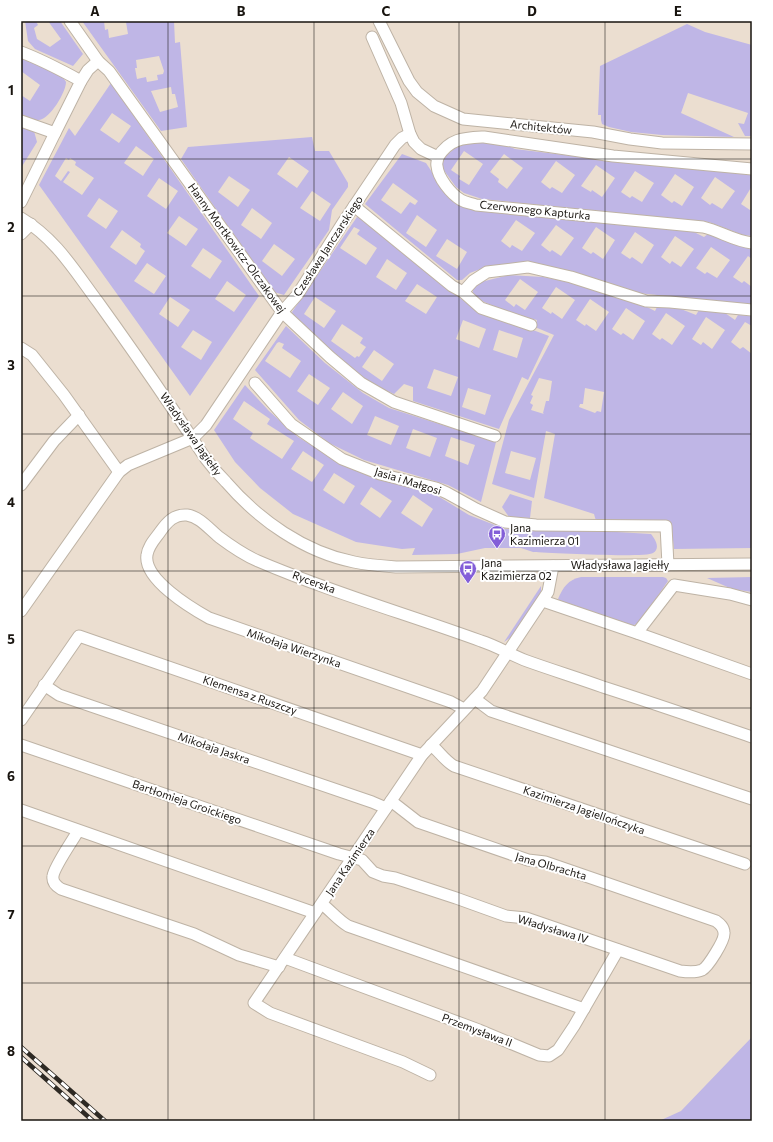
<svg xmlns="http://www.w3.org/2000/svg" width="773" height="1142" font-family="Commissioner,sans-serif">
	<style>
		.green { fill: #bfb6e6; fill-rule: evenodd }
		.lines { fill: none; stroke-linecap: round; stroke-linejoin: round }
		.street-casing { stroke: #beb3a5; stroke-width: 13 }
		.street { stroke: #fff; stroke-width: 11 }
		.rail-casing { stroke: #2e2a24; stroke-width: 4.5 }
		.rail { stroke: #fff; stroke-width: 3; stroke-dasharray: 9; stroke-linecap: butt }
		.grid { fill: none; stroke: #18140f; stroke-width: 1; stroke-opacity: 0.55 }
		.labels { text-anchor: middle; stroke-width: 4; stroke-linejoin: round; paint-order: stroke }
		.street-label { font-size: 11px; fill: #18140f; stroke: #fff }
		.poi-label { font-size: 11px; fill: #18140f; stroke: #fff; text-anchor: start }
		.neatline { fill: none; stroke: #18140f; stroke-width: 1.5 }
		.grid-label { font-size: 13px; text-anchor: middle; font-weight: bold; fill: #18140f }
	</style>
	<rect width="100%" height="100%" fill="#ebded0"/>
	<!-- green -->
	<g class="green">
		<polygon points="25,21 36,21 38,25 34,28 37,39 50,47 61,39 48,21 60,21 83,54 73,66 35,49 28,41"/>
		<path d="M82 21H104L105 30 108 29 109 38 128 34 126 22H123L122 21H174L175 43 180 42 187 127 161 131ZM159 56 164 71 163 74 157 75 158 80 147 82 146 77 137 79 135 68H137L136 60ZM171 87 172 94H175L178 107 160 112 151 91Z"/>
		<polygon points="687,24 705,32 752,45 752,136 745,136 738,123 744,124 748,113 688,93 681,113 734,137 662,135 631,132 609,127 602,124 601,120 601,115 598,115 600,66"/>
		<path d="M21 57 62 76 66 82C66 92 50 119 39 120 34 121 26 116 21 114V95L30 101 40 85 21 71Z"/>
		<path d="M111 83 259 296 190 396 39 185 69 128 75 136ZM112 113 131 126 119 143 100 130ZM136 146 154 159 143 176 124 163ZM66 158 69 160 70 158 76 162 75 165 94 178 82 195 63 182 70 172 68 171 61 181 55 176ZM159 178 178 191 166 209 147 196ZM99 198 118 211 106 229 87 216ZM179 216 198 229 186 246 167 233ZM122 230 141 244 140 247 145 251 136 265 110 247ZM203 248 222 261 210 279 191 266ZM147 263 166 276 154 294 134 281ZM227 281 246 295 234 312 215 299ZM170 297 190 310 178 327 159 314ZM193 330 212 342 201 360 181 347Z"/>
		<polygon points="21,126 34,131 37,142 21,168"/>
		<path d="M312 137 315 151H329L348 183V187L332 210 329 230 284 295 274 292 181 159 188 147ZM289 157 309 171 297 188 277 174ZM229 176 250 190 238 207 218 192ZM312 191 331 204 320 221 300 208ZM252 208 272 223 261 239 241 225ZM274 244 295 259 282 276 262 261Z"/>
		<path d="M478 141 506 145 515 149 581 157 752 174V186L741 204 750 210 752 208V236L743 235 709 222 482 199 464 193 456 187 443 169V160L446 156 455 148 464 143ZM464 151 483 164 469 185 459 179 460 176 451 170ZM504 154 523 168 507 189 498 182 499 179 490 172ZM556 161 575 175 562 193 552 187 550 189 541 182ZM596 165 615 178 602 197 592 190 591 192 581 186ZM635 171 654 183 642 202 632 196 630 198 621 192ZM675 174 694 187 682 206 674 201 672 203 661 195ZM715 177 735 191 722 209 712 203 710 205 701 198Z"/>
		<path d="M402 154 426 163 447 195 462 206 472 209 656 227 694 232 704 237 708 234 752 247V259L748 256 733 277 742 283 744 281 752 287V305L638 293 594 278 525 263 483 268 470 273 462 280H457L365 204ZM393 183 418 201 415 205 410 202 401 214 381 200ZM417 215 437 230 426 247 406 233ZM516 220 535 233 522 251 512 245 510 248 501 241ZM556 225 574 238 561 256 552 250 550 252 541 245ZM596 227 615 240 603 259 593 252 591 254 582 248ZM635 232 654 245 642 264 632 257 630 259 621 253ZM675 236 694 249 681 267 672 261 670 264 661 257ZM447 239 467 252 457 269 436 256ZM711 247 730 260 717 278 707 272 705 274 696 268Z"/>
		<path d="M357 217 364 218 465 302 477 309 549 336 528 380 522 377 499 429 413 401V387L404 384 394 394 376 386 354 371 293 315 292 312ZM354 227 360 230 357 234 377 248 366 265 340 248ZM387 259 407 273 396 290 376 277ZM417 284 437 297 426 314 405 301ZM315 297 336 311 324 328 304 314ZM463 320 486 329 479 348 456 339ZM342 324 363 338 360 343 366 347 359 357 357 356 355 358 331 341ZM499 330 523 338 517 358 493 350ZM374 350 394 364 382 381 362 367ZM434 369 458 377 451 396 427 388ZM468 388 491 395 485 415 462 407Z"/>
		<path d="M509 275 543 277 589 286 630 302 643 305 655 311 657 307 681 309 696 315 699 310 725 313 735 320 738 315 752 316V326L745 322 731 342 740 349 743 347 752 354V548L674 549 671 523 596 521 594 514 544 498 555 434 546 431 534 498 492 484 509 420 554 335 535 327 537 320C525 317 482 304 475 296 472 293 473 290 474 287L481 282ZM520 279 538 292 525 310 516 304 514 307 505 300ZM556 287 575 300 562 319 552 312 551 314 542 308ZM590 299 609 312 596 331 586 324 585 326 576 320ZM626 308 645 321 633 340 623 333 621 335 612 329ZM666 313 685 326 672 345 662 338 660 340 652 334ZM706 317 725 330 712 349 703 342 701 345 692 339ZM539 378 552 381 549 401H546L543 413 544 414 531 410 533 405 530 403 533 396 531 395ZM585 388 604 392 601 412 597 411 595 413 579 407 580 404H583ZM511 451 536 458 530 480 505 473Z"/>
		<path d="M286 326 325 363 363 393 389 408 496 442 481 502 448 485 364 460 329 443 299 420 255 370ZM279 342 284 344 282 348 301 361 290 378 265 361 277 343ZM309 374 330 388 318 405 297 391ZM343 392 363 406 352 424 331 409ZM375 416 399 426 391 445 367 435ZM413 429 437 438 430 457 406 448ZM451 437 475 445 468 465 445 456Z"/>
		<path d="M245 385 269 411 298 437 347 467 410 485 424 493 428 490 469 515 505 529 617 532 651 534C655 539 661 548 653 553 646 558 549 553 533 552L521 548H485L457 554 412 555 415 548 402 549 356 542 293 514 260 488 235 462 214 430ZM244 401 270 419 267 424 294 441 282 459 250 438 253 433 233 419ZM303 451 324 465 312 482 291 469ZM334 473 355 486 344 504 323 490ZM371 487 392 501 380 518 360 504ZM413 495 433 509 422 527 401 513Z"/>
		<polygon points="510,494 532,501 530,518 509,517 502,507"/>
		<path d="M581 577H663L666 578 668 581 640 622 630 627 562 603 558 599C563 587 568 580 581 577Z"/>
		<polygon points="752,577 752,592 732,589 707,578"/>
		<polygon points="541,586 541,592 539,596 511,637 504,642"/>
		<polygon points="752,1037 752,1121 659,1121 681,1111"/>
	</g>
	<g class="lines">
		<!-- street casing -->
		<g class="street-casing">
			<g id="street">
				<polyline points="70,21 98,61 109,71 282,312 330,357 361,383 394,402 495,436"/>
				<polyline points="379,21 409,81 417,92 434,106 463,119 593,132 630,139 662,143 752,144"/>
				<path d="M372 37 401 103 410 134 414 142 421 149 438 157C438 160 436 163 437 166 438 178 451 194 461 200 466 203 471 203 476 205L703 227C720 231 734 241 752 243"/>
				<path d="M21 52C42 60 61 70 81 81L55 133"/>
				<polyline points="81,81 88,70 98,61"/>
				<polyline points="21,121 55,133 21,202"/>
				<path d="M438 157C450 138 464 138 484 137L613 156 752 169"/>
				<polyline points="354,206 452,286 463,292 481,308 531,325"/>
				<path d="M21 218C56 239 74 270 98 302 124 338 149 374 174 411 185 427 195 443 206 459 212 467 219 475 226 482 259 520 304 552 354 562 368 565 382 566 396 567L752 564"/>
				<polyline points="21,234 31,224"/>
				<polyline points="463,292 473,281 487,272 528,267 571,277 646,301 670,302 752,310"/>
				<polyline points="21,348 32,355 64,395 119,472"/>
				<polyline points="255,383 291,424 342,459 380,474 436,488 447,493 476,509 505,522 536,525 666,526 668,565"/>
				<polyline points="21,485 54,441 79,415"/>
				<polyline points="543,601 637,633 752,674"/>
				<polyline points="21,611 119,472 128,465 193,438 206,425 282,312 298,294 344,221 395,145 402,138 410,134"/>
				<polyline points="637,633 674,585 730,594 752,600"/>
				<polyline points="44,685 59,695 372,802 386,808"/>
				<polyline points="475,699 491,711 752,799"/>
				<path d="M464 709 451 702 209 618C191 608 143 579 147 555 148 546 155 539 160 532 167 522 174 514 187 515 200 517 209 529 219 537 231 546 244 555 258 561 330 592 407 614 481 641 497 646 511 655 527 661 552 670 578 678 603 687 653 703 702 720 752 737"/>
				<polyline points="21,720 79,636 422,755"/>
				<path d="M21 745 339 854 362 860 373 872 383 876 395 878 456 898 506 916 526 918 680 971C687 972 695 973 702 970 708 967 725 940 724 933 724 927 720 924 716 921L545 862 528 860 418 822 391 801"/>
				<path d="M431 745C439 751 445 761 454 766L745 864"/>
				<polyline points="21,810 315,913"/>
				<path d="M78 831C73 840 54 867 53 876 52 882 56 886 61 889L194 934 239 955 279 967"/>
				<path d="M322 904C331 911 338 920 348 926L584 1009"/>
				<polyline points="285,958 479,1030 539,1055 549,1056 558,1050 574,1026 618,950"/>
				<polyline points="430,1075 403,1062 270,1013 254,1003 422,755 482,691 548,592 553,566"/>
			</g>
		</g>
		<!-- street -->
		<use href="#street" class="street"/>
		<!-- rail casing -->
		<g class="rail-casing">
			<g id="rail">
				<polyline points="21,1047 105,1121"/>
				<polyline points="21,1057 93,1121"/>
			</g>
		</g>
		<!-- rail -->
		<use href="#rail" class="rail"/>
	</g>
	<!-- grid -->
	<path class="grid" d="M168 21V1121M314 21V1121M459 21V1121M605 21V1121M21 159H752M21 296H752M21 434H752M21 571H752M21 708H752M21 846H752M21 983H752"/>
	<!-- icons -->
	<defs>
		<g id="bus-pin" transform="scale(0.9)"><path d="M0 17L-7.5 6A9.5 9.5 0 1 1 7.5 6Z" fill="#835ed8" stroke="#fff"/><path d="M-5-6H5V4H4V6H2V4H-2V6H-4V4H-5ZM-3.5-4V0h7V-4ZM-3.5 1.2v1.5H-2V1.2ZM2 1.2v1.5H3.5V1.2Z" fill="#fff"/></g>
	</defs>
	<g fill-rule="evenodd">
		<use href="#bus-pin" x="497" y="534"/>
		<use href="#bus-pin" x="468" y="569"/>
	</g>
	<g class="labels">
		<!-- street labels -->
		<g class="street-label">
			<text transform="translate(541 127) rotate(6)" y="4">Architektów</text>
			<text transform="translate(535 210) rotate(6)" y="4">Czerwonego Kapturka</text>
			<text transform="translate(328 246) rotate(-57)" y="4">Czesława Janczarskiego</text>
			<text transform="translate(237 248) rotate(54)" y="4">Hanny Mortkowicz-Olczakowej</text>
			<text transform="translate(191 434) rotate(55)" y="4">Władysława Jagiełły</text>
			<text transform="translate(408 481) rotate(17)" y="4">Jasia i Małgosi</text>
			<text x="620" y="569">Władysława Jagiełły</text>
			<text transform="translate(314 582) rotate(20)" y="4">Rycerska</text>
			<text transform="translate(294 648) rotate(19)" y="4">Mikołaja Wierzynka</text>
			<text transform="translate(250 695) rotate(19)" y="4">Klemensa z Ruszczy</text>
			<text transform="translate(214 748) rotate(19)" y="4">Mikołaja Jaskra</text>
			<text transform="translate(187 802) rotate(19)" y="4">Bartłomieja Groickiego</text>
			<text transform="translate(584 810) rotate(19)" y="4">Kazimierza Jagiellończyka</text>
			<text transform="translate(350 862) rotate(-56)" y="4">Jana Kazimierza</text>
			<text transform="translate(551 866) rotate(16)" y="4">Jana Olbrachta</text>
			<text transform="translate(553 929) rotate(17)" y="4">Władysława IV</text>
			<text transform="translate(477 1030) rotate(21)" y="4">Przemysława II</text>
		</g>
		<!-- poi labels -->
		<g class="poi-label">
			<text x="510" y="532">Jana<tspan x="510" dy="13">Kazimierza 01</tspan></text>
			<text x="481" y="567">Jana<tspan x="481" dy="13">Kazimierza 02</tspan></text>
		</g>
	</g>
	<!-- border -->
	<rect width="773" height="1142" fill="none" stroke="#ffffff" stroke-width="44"/>
	<rect x="22" y="22" width="729" height="1098" class="neatline"/>
	<g class="grid-label">
		<text x="95" y="16">A</text>
		<text x="241" y="16">B</text>
		<text x="386" y="16">C</text>
		<text x="532" y="16">D</text>
		<text x="678" y="16">E</text>
		<text x="11" y="95">1</text>
		<text x="11" y="232">2</text>
		<text x="11" y="370">3</text>
		<text x="11" y="507">4</text>
		<text x="11" y="644">5</text>
		<text x="11" y="781">6</text>
		<text x="11" y="919">7</text>
		<text x="11" y="1056">8</text>
	</g>
</svg>
